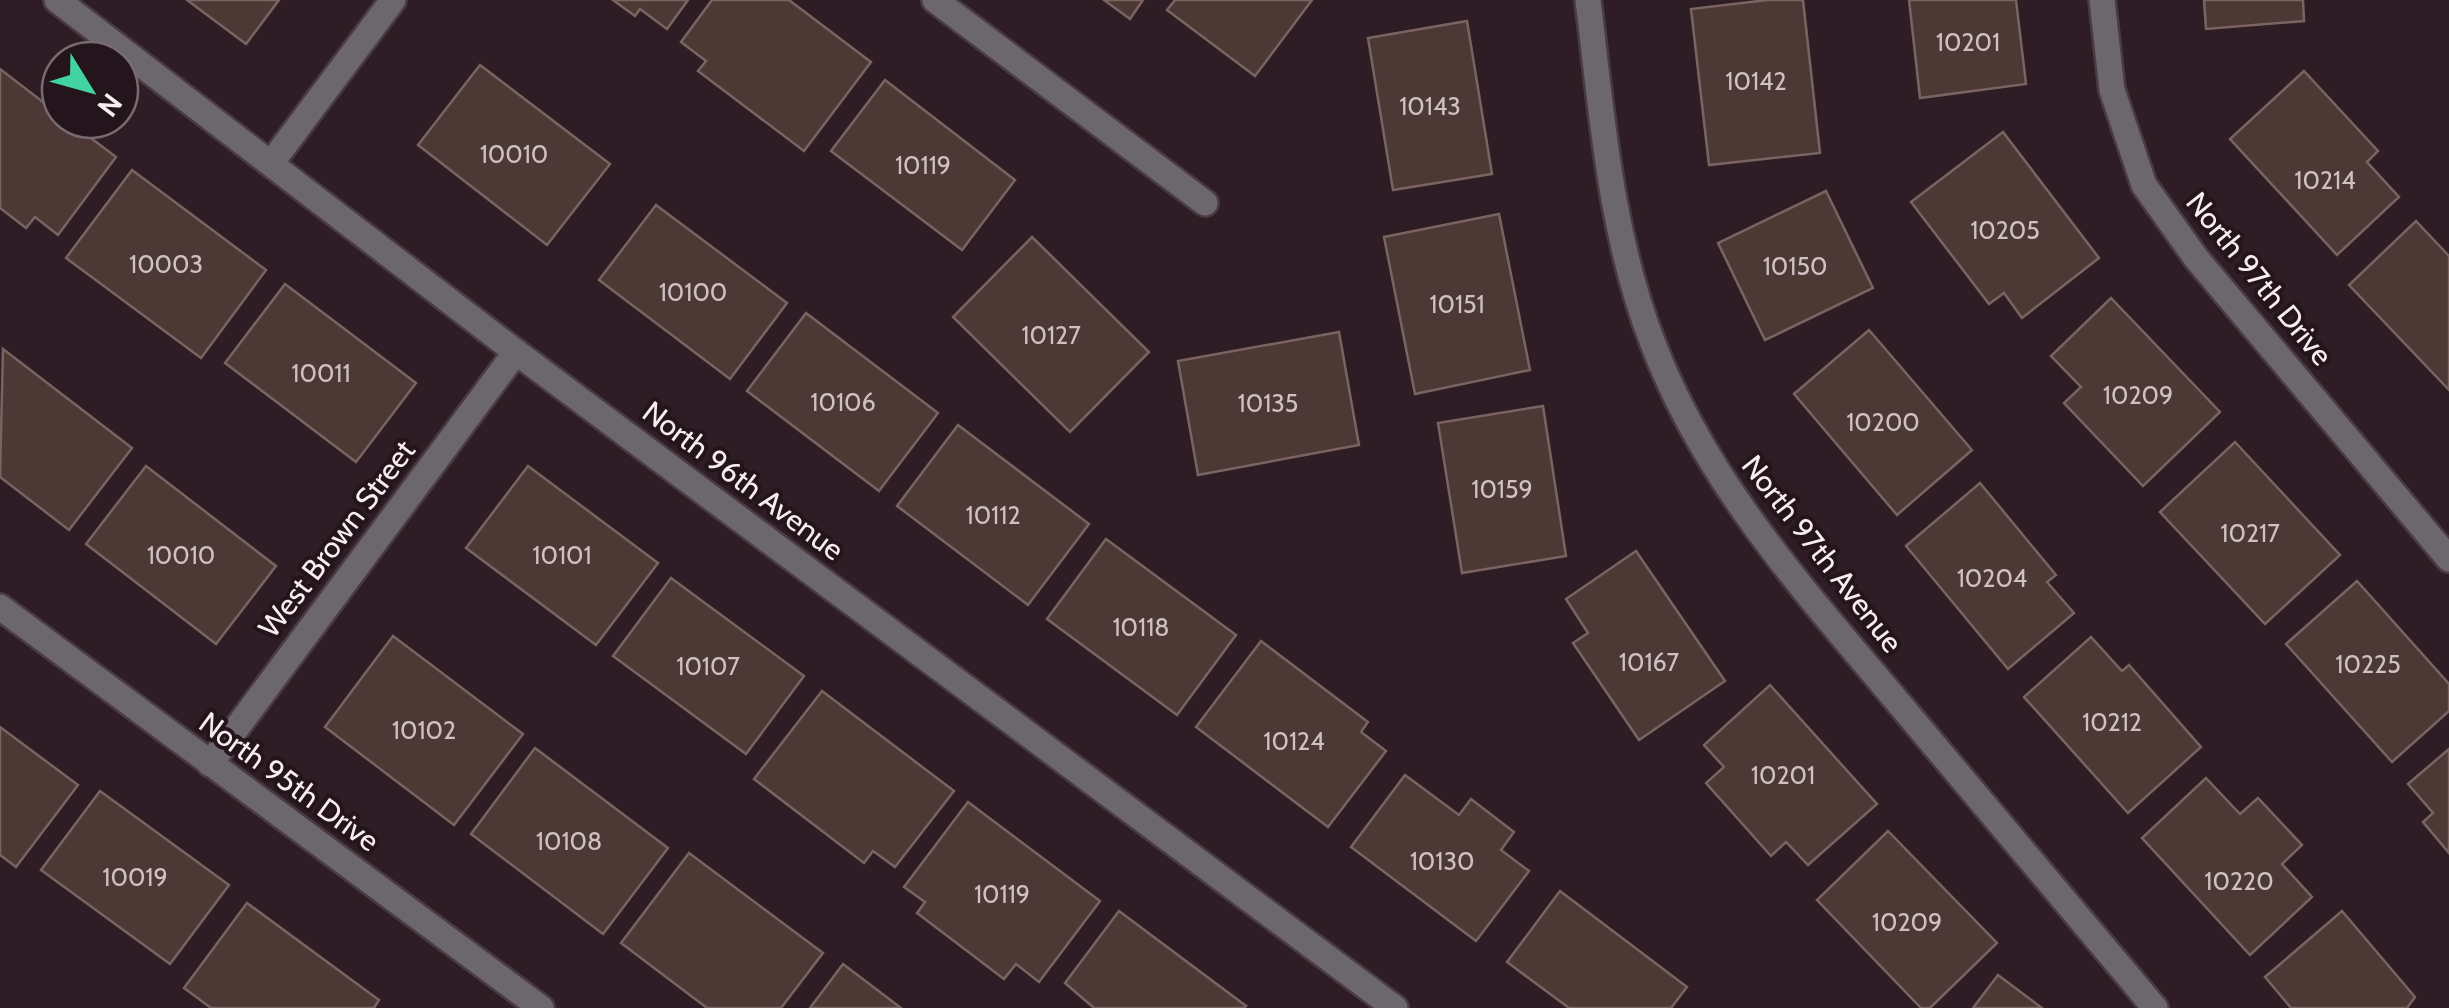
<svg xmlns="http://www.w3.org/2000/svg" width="2449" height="1008" font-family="Cabin,sans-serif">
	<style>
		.building { fill: #4c3835; stroke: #7a6461; stroke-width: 2.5 }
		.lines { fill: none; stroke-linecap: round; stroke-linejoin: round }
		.minor-casing { stroke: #4a3a41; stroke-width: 30 }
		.minor { stroke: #6c666d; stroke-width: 25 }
		.labels { text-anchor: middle; stroke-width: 8; stroke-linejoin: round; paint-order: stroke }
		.number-label { font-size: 25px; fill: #cec0c3 }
		.street-label { font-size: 30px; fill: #f9edf2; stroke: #24141b }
	</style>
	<rect width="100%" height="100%" fill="#2e1d24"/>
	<!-- building -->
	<g class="building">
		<polygon points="187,0 279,0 246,44"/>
		<polygon points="613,0 688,0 667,29 640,9 635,16"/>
		<polygon points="712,0 789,0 871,62 804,151 698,71 706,61 681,42"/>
		<polygon points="1104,0 1143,0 1130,19"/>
		<polygon points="1175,0 1312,0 1255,76 1167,10"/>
		<polygon points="1767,0 1803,0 1820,153 1709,165 1691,9"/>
		<polygon points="1909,0 2016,0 2026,84 1920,98"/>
		<polygon points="2204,0 2303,0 2304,21 2206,29"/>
		<polygon points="1467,21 1492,174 1393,190 1368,38"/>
		<polygon points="480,65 610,164 547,245 418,145"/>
		<polygon points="0,69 60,115 60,120 67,120 116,157 58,235 35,217 26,228 0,208"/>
		<polygon points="2304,71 2378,151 2367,162 2399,197 2337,255 2230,139"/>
		<polygon points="885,80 1015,180 962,250 831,151"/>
		<polygon points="2003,132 2099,258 2022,318 2004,293 1989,304 1911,202"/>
		<polygon points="132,170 266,270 201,358 66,258"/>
		<polygon points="1826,191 1873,288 1765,340 1718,243"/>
		<polygon points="656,205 787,303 730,379 599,280"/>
		<polygon points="1499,214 1530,370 1415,394 1384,237"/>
		<polygon points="2416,221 2449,256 2449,390 2349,285"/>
		<polygon points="1032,237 1149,352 1070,432 953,317"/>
		<polygon points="285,284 416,383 356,462 225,363"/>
		<polygon points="2111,298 2220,412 2143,486 2064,403 2081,387 2051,356"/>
		<polygon points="806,313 938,413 879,491 747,391"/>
		<polygon points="1869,330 1972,450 1897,515 1794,394"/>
		<polygon points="1339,332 1359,445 1198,475 1178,361"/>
		<polygon points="3,349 132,448 69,530 0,477"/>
		<polygon points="1543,406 1566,556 1462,573 1438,423"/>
		<polygon points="958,425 1089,524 1028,605 897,506"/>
		<polygon points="2235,442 2340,555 2265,624 2160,512"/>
		<polygon points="146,466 276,566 216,644 86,544"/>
		<polygon points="528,466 658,563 596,645 466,548"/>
		<polygon points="1980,483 2056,575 2047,582 2074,613 2008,669 1906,546"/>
		<polygon points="1106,539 1236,635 1177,715 1047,619"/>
		<polygon points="1636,551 1725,681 1639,740 1573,643 1588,633 1566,599"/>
		<polygon points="671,578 804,676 746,754 613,656"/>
		<polygon points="2357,581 2449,684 2449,711 2392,762 2286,644"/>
		<polygon points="393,636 523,734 454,825 325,727"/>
		<polygon points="2091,637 2122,671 2129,665 2201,747 2128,813 2024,697"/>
		<polygon points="1261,641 1368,722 1361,732 1386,751 1328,827 1196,727"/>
		<polygon points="1770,685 1877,804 1808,865 1786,842 1771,856 1706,783 1724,767 1704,745"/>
		<polygon points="822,691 954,791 895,867 873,851 864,863 754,779"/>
		<polygon points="0,727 78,785 16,867 0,855"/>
		<polygon points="535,748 668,848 603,934 471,834"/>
		<polygon points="2449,749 2449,853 2423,822 2433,813 2408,784"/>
		<polygon points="1405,775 1459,815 1471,799 1514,832 1501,850 1529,871 1476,941 1351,847"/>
		<polygon points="2206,778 2240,814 2258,798 2302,845 2282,864 2312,897 2250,955 2142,838"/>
		<polygon points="100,791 229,885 170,964 41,870"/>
		<polygon points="968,802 1100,901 1039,982 1016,964 1004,979 917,913 925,902 904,887"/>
		<polygon points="1888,831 1997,943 1930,1008 1921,1008 1817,900"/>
		<polygon points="689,853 823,953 781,1008 707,1008 621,943"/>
		<polygon points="1560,891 1687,987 1671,1008 1569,1008 1507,962"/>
		<polygon points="247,903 379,1000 374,1008 211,1008 184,988"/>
		<polygon points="1119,911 1246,1006 1244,1008 1094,1008 1065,983"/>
		<polygon points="2342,911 2415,997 2407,1008 2291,1008 2265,977"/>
		<polygon points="843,964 901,1008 810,1008"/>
		<polygon points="1998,975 2042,1008 1973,1008"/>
	</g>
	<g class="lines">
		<!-- minor casing -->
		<g class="minor-casing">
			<g id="minor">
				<polyline points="57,0 516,352 1395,1008"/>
				<polyline points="935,0 1205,203"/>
				<path d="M1588 0C1602 115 1610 232 1652 341 1704 480 1803 589 1897 701 1983 804 2069 906 2155 1008"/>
				<polyline points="2102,0 2112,90 2144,185 2196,258 2449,559"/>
				<polyline points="272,162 393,0"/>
				<polyline points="0,607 541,1008"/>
				<polyline points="210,764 516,352"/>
			</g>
		</g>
		<!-- minor -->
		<use href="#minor" class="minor"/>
	</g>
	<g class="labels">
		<!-- number labels -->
		<g class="number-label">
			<text x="1968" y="51">10201</text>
			<text x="1756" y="90">10142</text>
			<text x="1430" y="115">10143</text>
			<text x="514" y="163">10010</text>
			<text x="923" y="174">10119</text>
			<text x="2325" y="189">10214</text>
			<text x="2005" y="239">10205</text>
			<text x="166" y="273">10003</text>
			<text x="1795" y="275">10150</text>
			<text x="693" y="301">10100</text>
			<text x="1457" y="313">10151</text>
			<text x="1051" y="344">10127</text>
			<text x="321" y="382">10011</text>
			<text x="2138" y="404">10209</text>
			<text x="843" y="411">10106</text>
			<text x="1268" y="412">10135</text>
			<text x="1883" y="431">10200</text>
			<text x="1502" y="498">10159</text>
			<text x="993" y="524">10112</text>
			<text x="2250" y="542">10217</text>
			<text x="181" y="564">10010</text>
			<text x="562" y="564">10101</text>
			<text x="1992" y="587">10204</text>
			<text x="1141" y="636">10118</text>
			<text x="1649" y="671">10167</text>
			<text x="2368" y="673">10225</text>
			<text x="708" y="675">10107</text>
			<text x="2112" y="731">10212</text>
			<text x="424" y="739">10102</text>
			<text x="1294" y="750">10124</text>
			<text x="1783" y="784">10201</text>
			<text x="569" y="850">10108</text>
			<text x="1442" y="870">10130</text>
			<text x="135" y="886">10019</text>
			<text x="2239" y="890">10220</text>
			<text x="1002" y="903">10119</text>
			<text x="1907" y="931">10209</text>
		</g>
		<!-- street labels -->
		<g class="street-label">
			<text transform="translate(2259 279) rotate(51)" y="10">North 97th Drive</text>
			<text transform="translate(743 481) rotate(37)" y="10">North 96th Avenue</text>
			<text transform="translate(337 539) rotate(-53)" y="10">West Brown Street</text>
			<text transform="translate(1822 554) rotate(52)" y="10">North 97th Avenue</text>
			<text transform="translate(289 782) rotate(36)" y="10">North 95th Drive</text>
		</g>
	</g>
	<!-- north arrow -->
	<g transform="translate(90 90) rotate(127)"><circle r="48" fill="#24141b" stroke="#796b71" stroke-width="2.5"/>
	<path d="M0-8L18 38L0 25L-18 38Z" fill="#42d4a0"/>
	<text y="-15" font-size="28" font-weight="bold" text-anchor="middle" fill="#f9edf2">N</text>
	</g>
</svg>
